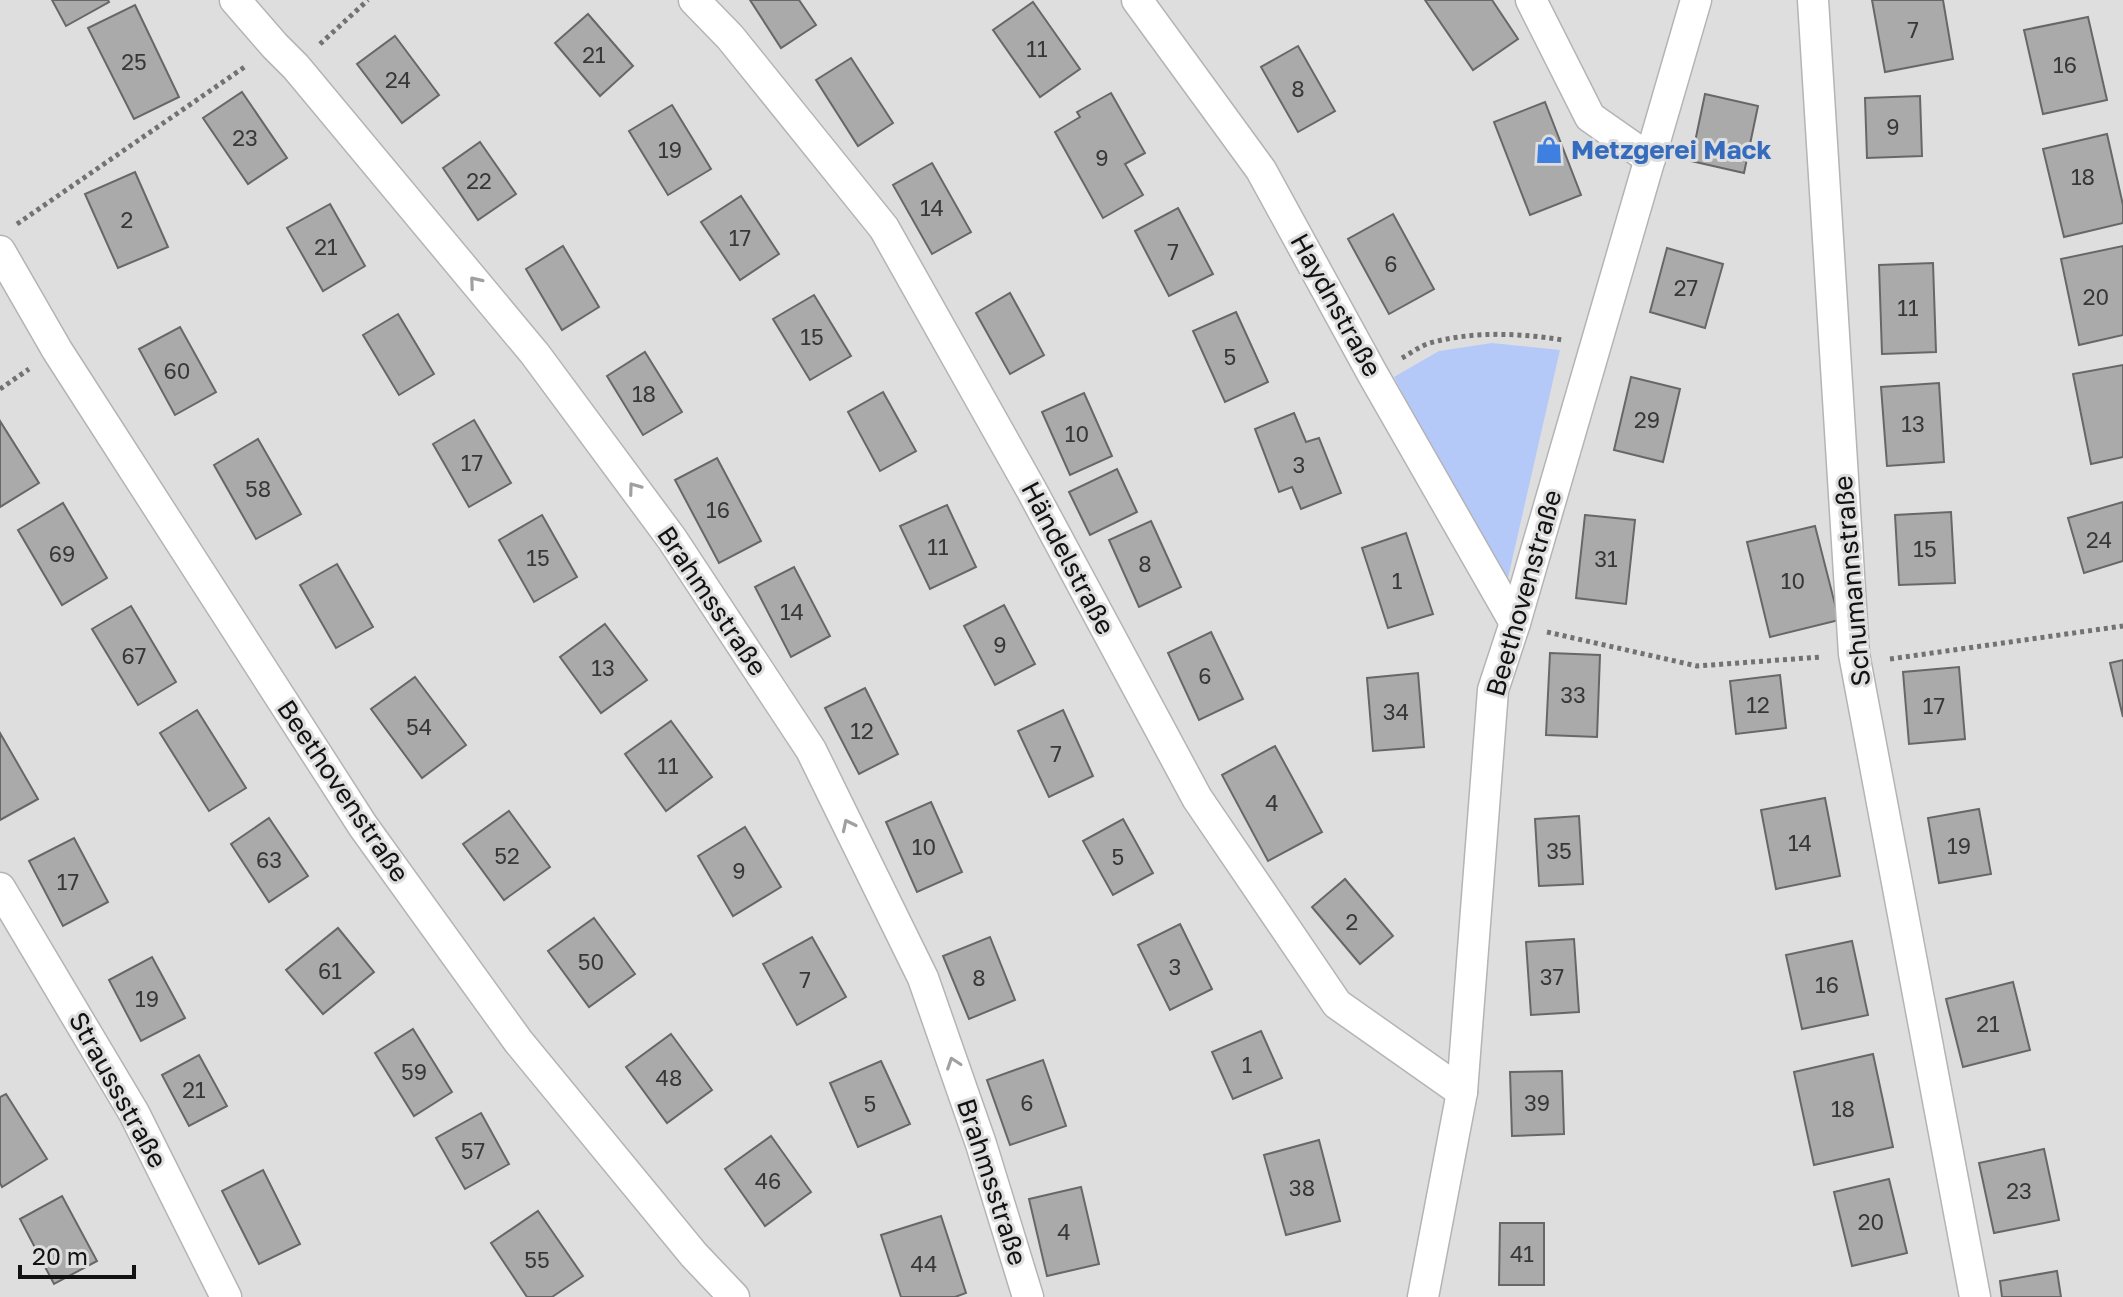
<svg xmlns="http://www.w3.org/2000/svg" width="2123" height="1297" font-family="'Golos Text',sans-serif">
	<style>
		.green { fill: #b5c9f9 }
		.building { fill: #aaaaab; stroke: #676767; stroke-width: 2 }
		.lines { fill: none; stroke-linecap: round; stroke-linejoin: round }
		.street-casing { stroke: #b4b4b6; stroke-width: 33 }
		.path { stroke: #727272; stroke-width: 5; stroke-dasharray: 4 4; stroke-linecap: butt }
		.street { stroke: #fff; stroke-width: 30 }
		.oneway { stroke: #a0a0a0 }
		.labels { text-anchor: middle; stroke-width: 6; stroke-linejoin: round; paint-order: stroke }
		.number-label { font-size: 22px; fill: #383838 }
		.shop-label { font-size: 26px; font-weight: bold; fill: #366cbe; stroke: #dededf; text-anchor: start }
		.street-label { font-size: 26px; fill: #121212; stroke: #dededf }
	</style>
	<rect width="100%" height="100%" fill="#dededf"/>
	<!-- green -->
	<polygon class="green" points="1492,343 1560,350 1505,591 1394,377 1439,351"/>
	<!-- building -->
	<g class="building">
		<polygon points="52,0 108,0 109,2 66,26"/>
		<polygon points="750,0 799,0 816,25 781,48"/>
		<polygon points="1425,0 1492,0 1518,39 1473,70"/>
		<polygon points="1872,0 1943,0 1953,59 1885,72"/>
		<polygon points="1033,2 1080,69 1040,97 993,30"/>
		<polygon points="135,5 179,97 134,119 88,28"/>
		<polygon points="588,14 633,66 600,96 555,43"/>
		<polygon points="2088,17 2107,100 2043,114 2024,30"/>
		<polygon points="395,36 439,95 402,123 357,64"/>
		<polygon points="1298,46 1335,111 1298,132 1261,67"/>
		<polygon points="851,58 893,123 858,146 816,80"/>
		<polygon points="242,92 287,158 248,184 203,118"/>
		<polygon points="1111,93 1145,153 1125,164 1143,195 1103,218 1055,132 1080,117 1077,112"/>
		<polygon points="1705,94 1758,106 1744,173 1691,161"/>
		<polygon points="1920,96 1922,156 1867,158 1865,98"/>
		<polygon points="1545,102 1581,195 1530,215 1494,122"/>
		<polygon points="672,105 711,169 668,195 629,131"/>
		<polygon points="2107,134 2123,205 2123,223 2064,237 2043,149"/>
		<polygon points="480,142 516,194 478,220 443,168"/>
		<polygon points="932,163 971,232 932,254 893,185"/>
		<polygon points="135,172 168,247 118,268 85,194"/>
		<polygon points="741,196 779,254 740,280 701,222"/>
		<polygon points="330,204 365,266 323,291 287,228"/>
		<polygon points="1178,208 1213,274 1169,296 1135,231"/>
		<polygon points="1393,214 1434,289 1389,314 1348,239"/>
		<polygon points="563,246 599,307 562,330 526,269"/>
		<polygon points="2123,246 2123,335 2079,345 2061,259"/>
		<polygon points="1667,248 1723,264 1705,328 1650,312"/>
		<polygon points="1933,263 1936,352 1882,354 1879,265"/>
		<polygon points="1010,293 1044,355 1010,374 976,313"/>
		<polygon points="814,295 851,356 810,380 773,319"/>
		<polygon points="1236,312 1268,382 1225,402 1193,331"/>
		<polygon points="398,314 434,374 399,395 363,335"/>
		<polygon points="180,327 216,392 175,415 139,349"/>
		<polygon points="645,352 682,412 643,435 607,376"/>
		<polygon points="2123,365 2123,457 2091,464 2073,374"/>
		<polygon points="1631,377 1680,389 1663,462 1614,450"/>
		<polygon points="1939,383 1944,462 1887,466 1881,387"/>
		<polygon points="883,392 916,451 880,471 848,412"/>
		<polygon points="1084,393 1112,456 1070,475 1042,412"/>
		<polygon points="1294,413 1306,442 1319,438 1341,493 1301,509 1292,487 1279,492 1255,429"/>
		<polygon points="474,420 511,483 469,507 433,444"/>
		<polygon points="0,421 39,483 0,507"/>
		<polygon points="258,439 301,514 256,539 214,465"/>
		<polygon points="717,458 761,541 719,563 675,480"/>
		<polygon points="1117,469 1137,512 1090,535 1069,492"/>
		<polygon points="2123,502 2123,561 2084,573 2068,518"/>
		<polygon points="63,503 107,578 62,605 18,530"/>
		<polygon points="947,505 976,567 930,589 900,526"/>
		<polygon points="1951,512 1955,583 1899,585 1895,515"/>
		<polygon points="542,515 577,577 534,602 499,540"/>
		<polygon points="1585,515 1635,520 1626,604 1576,598"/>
		<polygon points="1151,521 1181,587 1139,607 1109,540"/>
		<polygon points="1815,526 1839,620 1770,637 1747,542"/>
		<polygon points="1406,533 1433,614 1388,628 1362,548"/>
		<polygon points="337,564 373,627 336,648 300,585"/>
		<polygon points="794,567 830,636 791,657 755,587"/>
		<polygon points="1004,605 1035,664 995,685 964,626"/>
		<polygon points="131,606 176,682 138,705 92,629"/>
		<polygon points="605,624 647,680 601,713 560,657"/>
		<polygon points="1211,632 1243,699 1199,720 1168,653"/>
		<polygon points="1550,653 1600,655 1597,737 1546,735"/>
		<polygon points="2123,660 2123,717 2110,663"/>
		<polygon points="1959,667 1965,739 1909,744 1903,672"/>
		<polygon points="1418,673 1424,747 1373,751 1367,678"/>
		<polygon points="1780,675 1786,728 1736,734 1730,681"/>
		<polygon points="415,677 466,745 422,778 371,709"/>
		<polygon points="865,688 898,754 859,774 825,708"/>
		<polygon points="197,710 246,788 209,811 160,733"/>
		<polygon points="1063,710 1093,776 1049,797 1018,731"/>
		<polygon points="671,721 712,777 666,811 625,754"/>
		<polygon points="0,733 38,799 0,820"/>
		<polygon points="1275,746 1322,832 1268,861 1222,775"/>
		<polygon points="1825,798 1840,876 1776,889 1761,810"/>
		<polygon points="931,802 962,872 917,892 886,822"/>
		<polygon points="1979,809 1991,874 1939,883 1928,818"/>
		<polygon points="509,811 550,867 504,900 463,844"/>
		<polygon points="1579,816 1583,884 1539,886 1535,819"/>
		<polygon points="269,818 308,876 269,902 231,844"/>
		<polygon points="1123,819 1153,873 1113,895 1083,841"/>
		<polygon points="745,827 781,887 733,916 698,856"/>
		<polygon points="74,838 108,902 63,926 29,861"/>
		<polygon points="1345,879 1393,936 1360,964 1312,907"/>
		<polygon points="594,918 635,974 589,1007 548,951"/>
		<polygon points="1180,924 1212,989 1170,1010 1138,945"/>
		<polygon points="338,928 374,972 323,1014 286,970"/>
		<polygon points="812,937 846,997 797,1025 763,964"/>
		<polygon points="990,937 1015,1000 969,1019 943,956"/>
		<polygon points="1574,939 1579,1012 1531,1015 1526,942"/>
		<polygon points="1852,941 1868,1015 1802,1029 1786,955"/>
		<polygon points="152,957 185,1018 141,1041 109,980"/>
		<polygon points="2013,982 2030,1050 1963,1067 1946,999"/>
		<polygon points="413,1029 452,1092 414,1116 375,1053"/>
		<polygon points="1261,1031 1282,1078 1233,1099 1212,1052"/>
		<polygon points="671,1034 712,1090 667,1123 626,1067"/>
		<polygon points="1873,1054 1893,1147 1814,1165 1794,1072"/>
		<polygon points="199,1055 227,1106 189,1126 162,1075"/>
		<polygon points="1043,1060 1066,1126 1010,1145 987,1080"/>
		<polygon points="881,1061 910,1124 858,1147 830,1083"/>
		<polygon points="1562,1071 1564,1134 1512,1136 1510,1072"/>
		<polygon points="6,1094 47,1159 2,1187 0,1183 0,1097"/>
		<polygon points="481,1113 509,1164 465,1189 436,1138"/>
		<polygon points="771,1136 811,1192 765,1226 725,1169"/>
		<polygon points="1319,1140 1340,1221 1286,1235 1264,1155"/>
		<polygon points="2044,1149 2059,1220 1994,1233 1979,1163"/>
		<polygon points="263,1170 300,1244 259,1264 222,1191"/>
		<polygon points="1889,1179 1907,1253 1852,1266 1834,1192"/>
		<polygon points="1081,1187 1099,1264 1047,1276 1029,1199"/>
		<polygon points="62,1196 97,1261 54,1284 20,1219"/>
		<polygon points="538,1211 583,1276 552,1297 527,1297 491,1243"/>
		<polygon points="941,1216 966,1293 955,1297 901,1297 881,1235"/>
		<polygon points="1500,1223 1544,1223 1544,1285 1499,1285"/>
		<polygon points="2057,1271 2061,1297 2002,1297 2000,1281"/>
	</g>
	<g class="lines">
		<!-- street casing -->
		<g class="street-casing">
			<g id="street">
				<polyline points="235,0 275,46 296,67 535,354 672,539 811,750 923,978 981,1144 1028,1297"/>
				<polyline points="694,0 730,37 884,228 1032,491 1197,798 1337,1004 1462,1092"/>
				<polyline points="1137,0 1261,170 1372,373 1515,623"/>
				<polyline points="1531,0 1590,117 1650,159"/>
				<polyline points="1813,0 1854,654 1975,1297"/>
				<polyline points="0,251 57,350 363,826 518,1041 694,1255 734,1297"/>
				<polyline points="0,888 134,1113 226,1297"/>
				<polyline points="1423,1297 1462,1092 1493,690 1515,623 1696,0"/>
			</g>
		</g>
		<!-- path -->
		<g class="path">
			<polyline points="320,44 368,0"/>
			<polyline points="17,224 246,66"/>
			<path d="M1402 358C1411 353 1420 346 1430 343 1472 331 1520 333 1563 340"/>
			<polyline points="0,389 29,369"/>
			<polyline points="1547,632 1697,666 1821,657"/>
			<polyline points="1890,659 2123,626"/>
		</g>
		<!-- street -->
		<use href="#street" class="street"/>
	</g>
	<!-- one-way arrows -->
	<defs><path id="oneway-chevron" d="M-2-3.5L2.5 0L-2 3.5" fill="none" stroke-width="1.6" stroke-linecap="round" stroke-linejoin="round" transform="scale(2)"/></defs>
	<g class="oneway">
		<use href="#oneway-chevron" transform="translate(475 282) rotate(-130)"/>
		<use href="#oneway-chevron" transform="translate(634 488) rotate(-126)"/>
		<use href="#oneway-chevron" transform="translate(848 825) rotate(-116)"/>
		<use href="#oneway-chevron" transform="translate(953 1063) rotate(-109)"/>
	</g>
	<!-- icons -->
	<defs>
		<g id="shop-bare" transform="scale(2.16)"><path d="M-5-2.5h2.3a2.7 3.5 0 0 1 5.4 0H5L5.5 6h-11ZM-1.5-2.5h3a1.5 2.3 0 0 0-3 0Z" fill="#3f7fe0" stroke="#dededf" stroke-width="2.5" paint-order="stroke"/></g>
	</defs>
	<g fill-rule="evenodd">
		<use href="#shop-bare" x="1549" y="150"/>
	</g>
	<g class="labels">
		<!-- number labels -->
		<g class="number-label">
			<text x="1913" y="38">7</text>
			<text x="1037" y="57">11</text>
			<text x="594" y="63">21</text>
			<text x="134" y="70">25</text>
			<text x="2065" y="73">16</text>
			<text x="398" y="88">24</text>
			<text x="1298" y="97">8</text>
			<text x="1893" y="135">9</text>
			<text x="245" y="146">23</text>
			<text x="670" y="158">19</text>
			<text x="1102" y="166">9</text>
			<text x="2083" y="185">18</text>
			<text x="479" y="189">22</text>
			<text x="932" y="216">14</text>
			<text x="127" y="228">2</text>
			<text x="740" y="246">17</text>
			<text x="326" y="255">21</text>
			<text x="1173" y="260">7</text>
			<text x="1391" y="272">6</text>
			<text x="1686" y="296">27</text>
			<text x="2096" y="305">20</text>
			<text x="1908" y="316">11</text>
			<text x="812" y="345">15</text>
			<text x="1230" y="365">5</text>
			<text x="177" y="379">60</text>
			<text x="644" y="402">18</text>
			<text x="1647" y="428">29</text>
			<text x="1913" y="432">13</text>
			<text x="1077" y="442">10</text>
			<text x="472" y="471">17</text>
			<text x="1299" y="473">3</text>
			<text x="258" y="497">58</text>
			<text x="718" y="518">16</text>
			<text x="2099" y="548">24</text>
			<text x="938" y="555">11</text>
			<text x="1925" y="557">15</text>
			<text x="62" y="562">69</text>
			<text x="538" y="566">15</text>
			<text x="1606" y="567">31</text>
			<text x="1145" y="572">8</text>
			<text x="1397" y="589">1</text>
			<text x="1793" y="589">10</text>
			<text x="792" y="620">14</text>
			<text x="1000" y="653">9</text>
			<text x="134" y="664">67</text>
			<text x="603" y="676">13</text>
			<text x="1205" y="684">6</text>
			<text x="1573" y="703">33</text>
			<text x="1758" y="713">12</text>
			<text x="1934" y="714">17</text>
			<text x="1396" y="720">34</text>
			<text x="419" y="735">54</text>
			<text x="862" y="739">12</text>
			<text x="1056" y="762">7</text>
			<text x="668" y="774">11</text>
			<text x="1272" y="811">4</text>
			<text x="1800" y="851">14</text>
			<text x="1959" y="854">19</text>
			<text x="924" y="855">10</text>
			<text x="1559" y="859">35</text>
			<text x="507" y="864">52</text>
			<text x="1118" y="865">5</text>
			<text x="269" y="868">63</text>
			<text x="739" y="879">9</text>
			<text x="68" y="890">17</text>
			<text x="1352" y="930">2</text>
			<text x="591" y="970">50</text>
			<text x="1175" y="975">3</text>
			<text x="330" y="979">61</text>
			<text x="1552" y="985">37</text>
			<text x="979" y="986">8</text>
			<text x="805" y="988">7</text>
			<text x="1827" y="993">16</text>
			<text x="147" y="1007">19</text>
			<text x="1988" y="1032">21</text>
			<text x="1247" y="1073">1</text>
			<text x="414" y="1080">59</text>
			<text x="669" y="1086">48</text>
			<text x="194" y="1098">21</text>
			<text x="1027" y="1111">6</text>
			<text x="1537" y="1111">39</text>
			<text x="870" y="1112">5</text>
			<text x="1843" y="1117">18</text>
			<text x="473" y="1159">57</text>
			<text x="768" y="1189">46</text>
			<text x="1302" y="1196">38</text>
			<text x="2019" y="1199">23</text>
			<text x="1871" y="1230">20</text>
			<text x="1064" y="1240">4</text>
			<text x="1522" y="1262">41</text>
			<text x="537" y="1268">55</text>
			<text x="924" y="1272">44</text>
		</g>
		<!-- shop labels -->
		<g class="shop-label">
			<text x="1571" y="159">Metzgerei Mack</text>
		</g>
		<!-- street labels -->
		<g class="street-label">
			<text transform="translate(1336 305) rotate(61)" y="9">Haydnstraße</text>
			<text transform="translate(1068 558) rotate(62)" y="9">Händelstraße</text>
			<text transform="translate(1852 581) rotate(-95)" y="9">Schumannstraße</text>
			<text transform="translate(1524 593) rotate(-74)" y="9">Beethovenstraße</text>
			<text transform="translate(712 601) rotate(56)" y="9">Brahmsstraße</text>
			<text transform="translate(343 791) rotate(56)" y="9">Beethovenstraße</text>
			<text transform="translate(118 1090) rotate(61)" y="9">Straussstraße</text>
			<text transform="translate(992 1182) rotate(72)" y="9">Brahmsstraße</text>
		</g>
	</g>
	<!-- scale -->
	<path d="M20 1265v12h114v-12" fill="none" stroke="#121212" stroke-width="4"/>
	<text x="32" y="1265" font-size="24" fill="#121212" stroke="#dededf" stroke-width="6" paint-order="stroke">20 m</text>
</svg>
